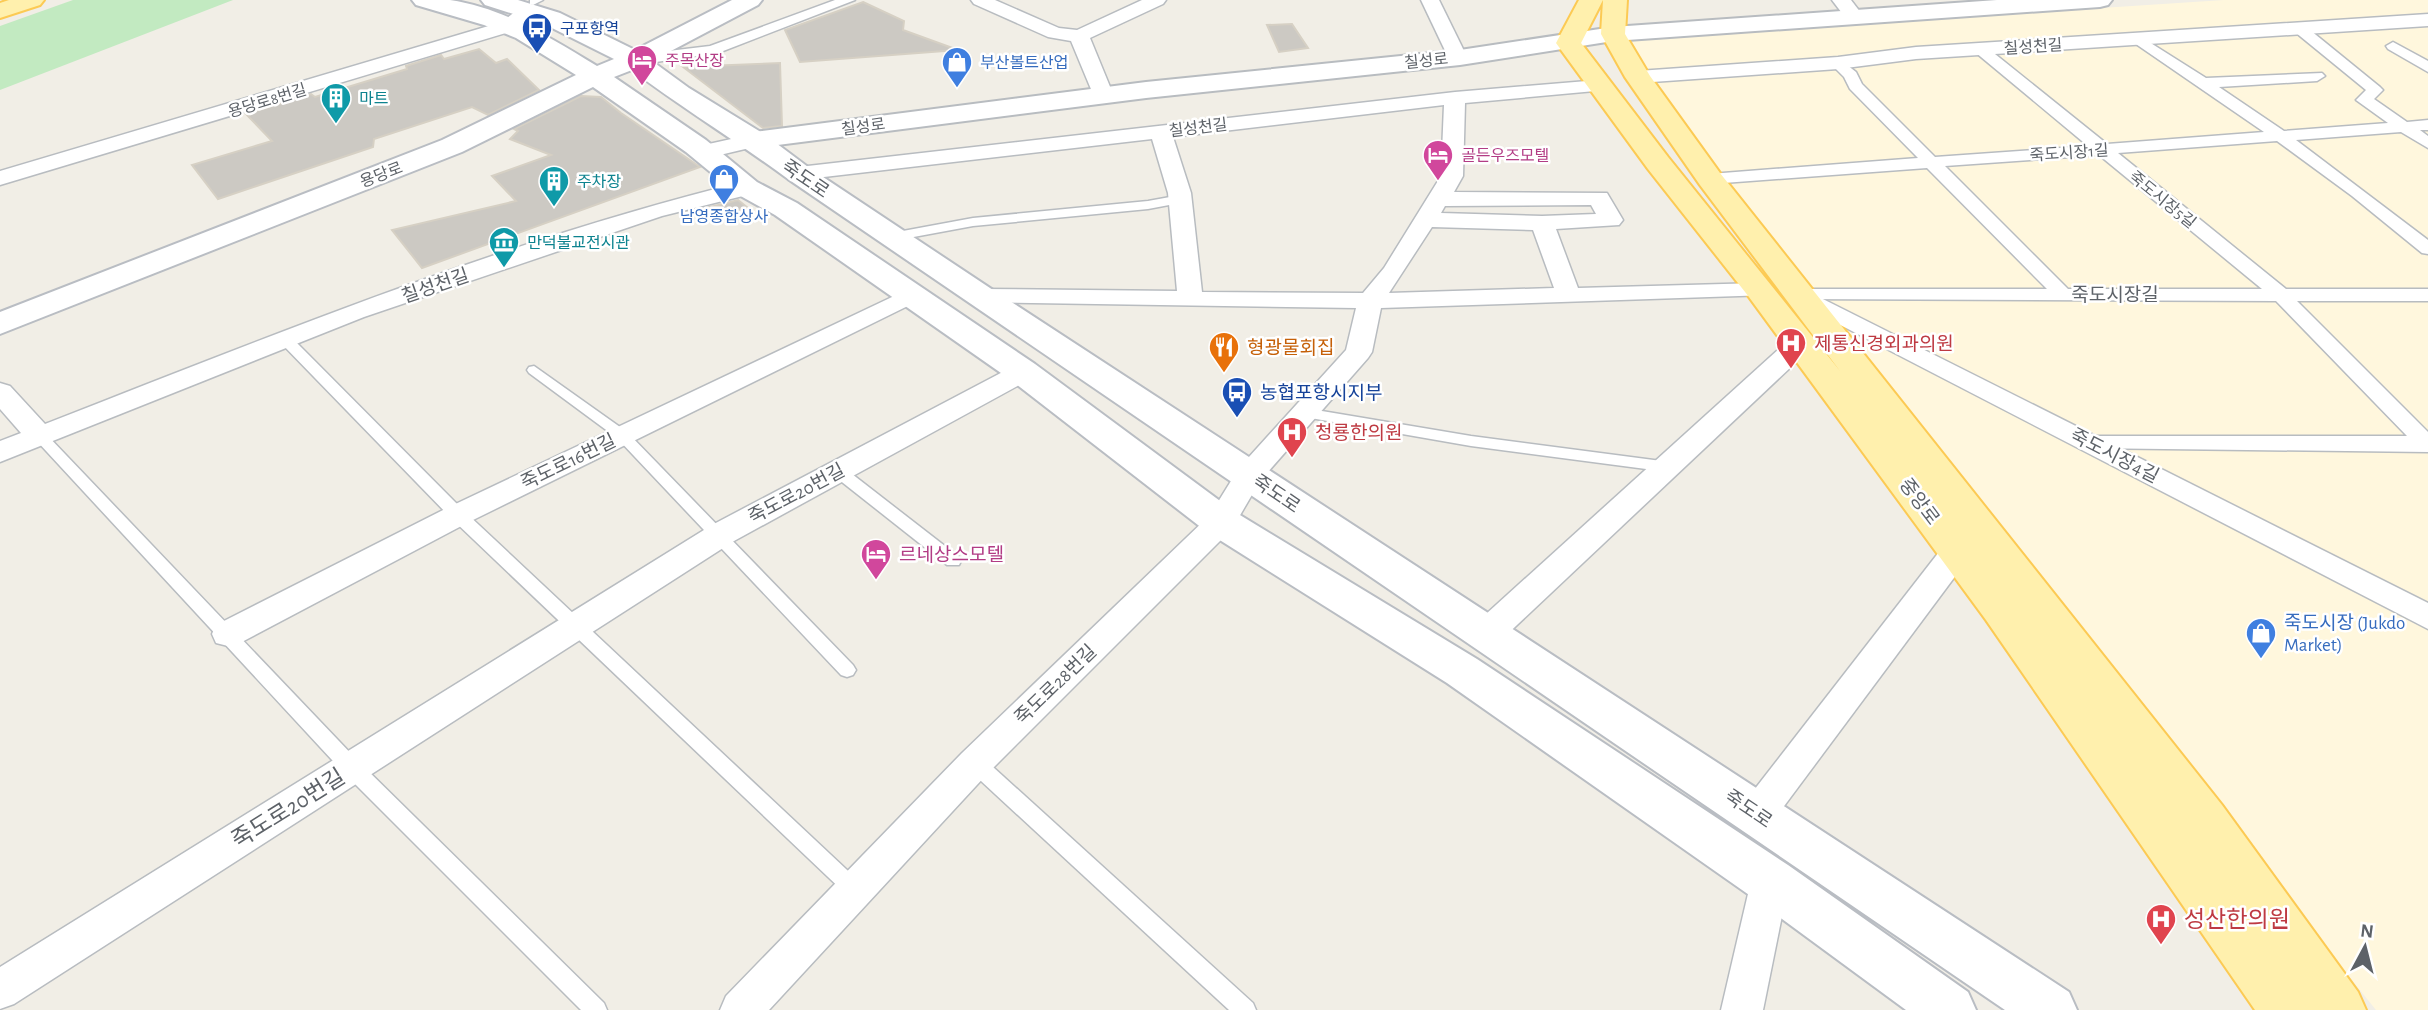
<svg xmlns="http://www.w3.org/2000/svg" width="2428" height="1010" font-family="'Alegreya Sans','Noto Sans KR',sans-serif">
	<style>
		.commercial { fill: #fff7dd }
		.green { fill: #c2eac1 }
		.building { fill: #ccc9c3; stroke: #d6d0c4; stroke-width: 2 }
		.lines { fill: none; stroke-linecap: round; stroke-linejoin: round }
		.service-casing { stroke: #b8bcc0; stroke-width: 3 }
		.pedestrian-casing { stroke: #b8bcc0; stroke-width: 3 }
		.minor-casing { stroke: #b8bcc0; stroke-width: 3 }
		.tertiary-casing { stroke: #b8bcc0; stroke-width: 4 }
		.secondary-casing { stroke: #b9bdc3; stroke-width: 4 }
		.primary-casing { stroke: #fcca54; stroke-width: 4 }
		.service { fill: #fff; fill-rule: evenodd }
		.pedestrian { fill: #fff; fill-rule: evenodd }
		.minor { fill: #fff; fill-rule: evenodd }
		.tertiary { fill: #fff; fill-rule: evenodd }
		.secondary { fill: #fff; fill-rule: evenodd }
		.primary { fill: #fff0ad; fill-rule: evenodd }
		.labels { text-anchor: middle; stroke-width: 5; stroke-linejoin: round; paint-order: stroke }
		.far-transit-label { font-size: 16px; fill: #164399; stroke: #fff; text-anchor: start }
		.far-street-label { font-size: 16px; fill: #5d6268; stroke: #fff }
		.far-hotel-label { font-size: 16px; fill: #b23c85; stroke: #fff; text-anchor: start }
		.far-shop-label { font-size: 16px; fill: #366cbe; stroke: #fff; text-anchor: start }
		.far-culture-label { font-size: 16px; fill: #0d838f; stroke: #fff; text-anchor: start }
		.street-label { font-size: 19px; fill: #5d6268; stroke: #fff }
		.health-label { font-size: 19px; fill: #be3a42; stroke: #fff; text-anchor: start }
		.food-label { font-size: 19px; fill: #c56008; stroke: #fff; text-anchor: start }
		.transit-label { font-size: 19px; fill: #164399; stroke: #fff; text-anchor: start }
		.hotel-label { font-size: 19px; fill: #b23c85; stroke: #fff; text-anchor: start }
		.shop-label { font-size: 19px; fill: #366cbe; stroke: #fff; text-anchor: start }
		.near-street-label { font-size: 23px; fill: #5d6268; stroke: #fff }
		.near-health-label { font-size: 23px; fill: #be3a42; stroke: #fff; text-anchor: start }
	</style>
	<rect width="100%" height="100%" fill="#f1eee6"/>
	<!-- commercial -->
	<polygon class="commercial" points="2224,0 2428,0 2428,1010 2376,1010 1812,311 1710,179 1625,39"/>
	<!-- green -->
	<polygon class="green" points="73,0 233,0 0,90 0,26"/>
	<!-- building -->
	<g class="building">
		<polygon points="863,2 904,21 903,30 958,50 800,62 785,30"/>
		<polygon points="1292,24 1308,48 1279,52 1267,25"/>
		<polygon points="479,49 496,63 507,59 539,90 488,115 472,107 374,139 373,147 218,199 192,165 272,141 246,114 311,94 315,97 407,69 406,66 441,55 444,59"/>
		<polygon points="780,63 782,126 763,128 683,67"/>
		<polygon points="581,96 601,97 621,113 700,167 422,268 392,230 516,201 492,176 551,155 510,139 518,131 514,129"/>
		<polygon points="738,200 748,208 702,219 702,209"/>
	</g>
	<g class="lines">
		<!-- service casing -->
		<g class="service-casing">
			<g id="service">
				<polygon points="530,0 543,0 533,5 530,4"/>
				<polygon points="1181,195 1185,196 1185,202 1148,209 973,226 892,241 886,237 892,233 973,218 1148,201"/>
				<polygon points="285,335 290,336 464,511 862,884 865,890 862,896 855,899 848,896 452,519 280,342 278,339 280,336"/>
				<polygon points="534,366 627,432 853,665 856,670 853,675 847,677 841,675 617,438 529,373 527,370 529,367"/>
				<polygon points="1304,408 1471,436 1669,462 1677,467 1669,472 1471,446 1299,416 1297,413"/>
				<polygon points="40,431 45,433 359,762 604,1003 607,1010 581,1010 345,774 35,439 33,436 35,433"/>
				<polygon points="838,466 843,467 959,557 961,561 959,565 947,565 833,475 830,471 833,467"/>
				<polygon points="975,755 982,757 1253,1003 1256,1010 1229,1010 968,769 966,763 968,757"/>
			</g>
		</g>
		<!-- pedestrian casing -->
		<g class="pedestrian-casing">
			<g id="pedestrian">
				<polygon points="835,0 855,0 718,53 635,65 627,60 635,55 710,46"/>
				<path d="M2300 25 2305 26 2380 87 2383 90 2374 99 2407 122 2428 120V130H2420L2428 136V148L2401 132 2296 140 2428 240V254L2422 253 2352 196 2277 141 2118 153 2286 289H2428V301H2297L2428 432V452L2082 448 2079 443 2082 438 2090 436H2407L2276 301 1794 299 1791 295 1794 291 1801 289H2047L1927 168 1710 184 1701 179 1710 174 1918 158 1850 89 1844 77 1830 63 1838 58 1856 72 1862 84 1935 157 2088 146 1975 52 1973 49 1975 46H1985L2107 144 2264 132 2133 42 2131 39 2138 35 2206 78 2322 73 2325 76 2317 81 2219 87 2284 131 2388 123 2356 100 2366 90 2295 32 2293 29 2295 26ZM2099 155 2262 289H2068L1945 166Z"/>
				<polygon points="2393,42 2428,61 2428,72 2388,49 2386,46"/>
			</g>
		</g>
		<!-- minor casing -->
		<g class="minor-casing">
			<g id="minor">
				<polygon points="971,0 995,0 1059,28 1077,30 1142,0 1166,0 1163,4 1090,38 1113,94 1110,98 1096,98 1093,94 1071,41 1048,37 974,4"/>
				<polygon points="1421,0 1439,0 1467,57 1464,61 1450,61"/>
				<polygon points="1832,0 1851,0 1864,17 1855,23 1848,21"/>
				<polygon points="528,5 537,11 516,30 0,185 0,171 502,22 521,7"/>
				<polygon points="2428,14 2428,26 1916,59 1838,69 1638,83 1631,81 1628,77 1631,73 1638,71 1838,57 1916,47"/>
				<path d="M1599 80 1606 82 1609 86 1606 90 1465 103 1463 176 1454 192 1607 193 1623 220 1619 225 1556 229 1578 288 1760 283 1769 285 1772 290 1769 295 1381 308 1372 352 1368 358 1260 481 1232 529 988 773 769 1010H720L726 996 962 753 1210 515 1239 468 1346 350 1356 308 973 302 969 297 973 292 982 289 1177 291 1168 193 1152 139 798 180 790 178 787 173 790 168 1455 92ZM1444 105 1441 176 1384 268 1363 293 1202 292 1191 193 1173 137ZM1591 205 1596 214 1542 216 1441 213 1445 206ZM1432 227 1533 230 1554 288 1389 293Z"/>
				<polygon points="754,134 762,135 765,140 762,145 703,159 695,157 692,152 695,147"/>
				<path d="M747 181 755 183 758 188 755 193 662 216 364 317 0 462V441L21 433 0 409V383L10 386 45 424C275 334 506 240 747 181Z"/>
				<polygon points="911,288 920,290 923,295 920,300 469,522 240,643 228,646 216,643 212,634 216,625 447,508"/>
				<polygon points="1801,288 2428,603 2428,629 1792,300 1789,295 1792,290"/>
				<polygon points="1800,336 1809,338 1813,344 1809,350 1499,642 1487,645 1475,642 1471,633 1475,624 1791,338"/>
				<polygon points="1023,364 1032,366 1036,372 1032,378 734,541 14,1004 0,1009 0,967 712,525 1014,366"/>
				<polygon points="1957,540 1968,543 1972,551 1968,559 1770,825 1757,830 1744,825 1739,814 1744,803 1946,543"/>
				<polygon points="1770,864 1784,869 1789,881 1763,1010 1721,1010 1751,881 1756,869"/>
			</g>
		</g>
		<!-- tertiary casing -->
		<g class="tertiary-casing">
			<polygon id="tertiary" points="1997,0 2112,0 2108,5 2100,7 1613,41 1460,65 1146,98 754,148 744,146 740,140 744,134 754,132 1146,82 1460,50 1613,27"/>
		</g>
		<!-- secondary casing -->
		<g class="secondary-casing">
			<path id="secondary" d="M412 0C424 0 438 0 450 0 504 8 551 38 597 66L614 59 542 23 485 5 481 0H518L560 13 635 50 732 0H762L758 5 652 61 689 88 764 134 808 167 993 290 2069 992 2077 1010H2005L788 179C737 141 683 109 632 70L614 77 706 140 757 182 797 203 1035 364 1235 512 1477 659 1788 865 1968 992 1976 1010H1906L1752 897 1447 683 1207 532 1011 380 775 215 737 194 686 152 593 87 462 152 0 334V312L442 140 576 75 516 38 484 25 416 5Z"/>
		</g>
		<!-- primary casing -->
		<g class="primary-casing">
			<g id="primary">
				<polygon points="9,0 44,0 40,5 0,18 0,3"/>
				<polygon points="1579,0 1603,0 1581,43 1668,157 1840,371 1700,185 1625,77 1601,34 1603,0 1627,0 1625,34 1650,76 1720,173 2222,805 2358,992 2366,1010 2255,1010 1986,620 1749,297 1648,169 1556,43"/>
			</g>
		</g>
		<!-- service -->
		<use href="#service" class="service"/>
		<!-- pedestrian -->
		<use href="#pedestrian" class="pedestrian"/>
		<!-- minor -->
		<use href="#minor" class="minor"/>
		<!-- tertiary -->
		<use href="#tertiary" class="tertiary"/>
		<!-- secondary -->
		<use href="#secondary" class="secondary"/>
		<!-- primary -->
		<use href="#primary" class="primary"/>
	</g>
	<!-- icons -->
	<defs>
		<g id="bus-pin" transform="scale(1.575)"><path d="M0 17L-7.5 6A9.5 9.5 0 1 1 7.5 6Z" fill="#1a4fb4" stroke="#fff"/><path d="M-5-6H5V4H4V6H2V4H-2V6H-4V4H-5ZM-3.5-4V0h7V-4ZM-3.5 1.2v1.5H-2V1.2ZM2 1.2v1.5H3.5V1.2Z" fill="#fff"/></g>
		<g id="hotel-pin" transform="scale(1.575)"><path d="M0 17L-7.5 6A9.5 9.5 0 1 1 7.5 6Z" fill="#d1479c" stroke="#fff"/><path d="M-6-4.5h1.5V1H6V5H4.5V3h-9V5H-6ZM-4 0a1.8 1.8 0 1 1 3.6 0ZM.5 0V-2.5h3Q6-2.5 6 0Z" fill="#fff"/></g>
		<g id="shop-pin" transform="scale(1.575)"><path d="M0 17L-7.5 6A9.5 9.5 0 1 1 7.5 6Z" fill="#3f7fe0" stroke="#fff"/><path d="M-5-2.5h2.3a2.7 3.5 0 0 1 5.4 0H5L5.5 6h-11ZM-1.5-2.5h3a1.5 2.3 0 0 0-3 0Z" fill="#fff"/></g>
		<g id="building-pin" transform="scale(1.575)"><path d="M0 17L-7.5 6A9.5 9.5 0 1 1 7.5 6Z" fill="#0f9aa8" stroke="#fff"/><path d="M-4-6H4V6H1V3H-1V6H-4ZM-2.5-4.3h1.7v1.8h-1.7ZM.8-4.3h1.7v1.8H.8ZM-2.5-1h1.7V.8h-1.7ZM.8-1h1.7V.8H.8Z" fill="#fff"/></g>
		<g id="museum-pin" transform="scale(1.575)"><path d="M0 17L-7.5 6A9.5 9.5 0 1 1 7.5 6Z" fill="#0f9aa8" stroke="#fff"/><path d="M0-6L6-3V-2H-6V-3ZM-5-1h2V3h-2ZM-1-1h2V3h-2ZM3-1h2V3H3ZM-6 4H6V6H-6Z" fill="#fff"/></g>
		<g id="hospital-pin" transform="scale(1.575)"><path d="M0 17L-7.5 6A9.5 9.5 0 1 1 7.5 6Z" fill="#e0444e" stroke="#fff"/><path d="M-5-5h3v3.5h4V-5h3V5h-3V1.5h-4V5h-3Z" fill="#fff"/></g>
		<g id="restaurant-pin" transform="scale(1.575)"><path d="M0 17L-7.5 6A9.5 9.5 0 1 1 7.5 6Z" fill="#e8710a" stroke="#fff"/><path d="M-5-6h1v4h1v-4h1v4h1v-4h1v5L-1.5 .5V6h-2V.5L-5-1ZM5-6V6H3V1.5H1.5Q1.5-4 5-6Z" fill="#fff"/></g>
	</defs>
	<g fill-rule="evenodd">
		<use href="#bus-pin" x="537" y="28"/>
		<use href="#hotel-pin" x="642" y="60"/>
		<use href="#shop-pin" x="957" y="62"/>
		<use href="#building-pin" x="336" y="98"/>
		<use href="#hotel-pin" x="1438" y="155"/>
		<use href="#shop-pin" x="724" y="179"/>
		<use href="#building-pin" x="554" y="181"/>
		<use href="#museum-pin" x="504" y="242"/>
		<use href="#hospital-pin" x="1791" y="343"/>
		<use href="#restaurant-pin" x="1224" y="347"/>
		<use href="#bus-pin" x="1237" y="392"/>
		<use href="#hospital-pin" x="1292" y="432"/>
		<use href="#hotel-pin" x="876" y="554"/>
		<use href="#shop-pin" x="2261" y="633"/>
		<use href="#hospital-pin" x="2161" y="919"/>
	</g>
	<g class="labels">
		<!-- far-transit labels -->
		<g class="far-transit-label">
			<text x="560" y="34">구포항역</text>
		</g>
		<!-- far-street labels -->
		<g class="far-street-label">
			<text transform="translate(2033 46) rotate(-4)" y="6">칠성천길</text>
			<text transform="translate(1426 60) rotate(-6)" y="6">칠성로</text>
			<text transform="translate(267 100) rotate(-17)" y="6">용당로8번길</text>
			<text transform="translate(863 126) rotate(-8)" y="6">칠성로</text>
			<text transform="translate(1198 127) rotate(-7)" y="6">칠성천길</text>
			<text transform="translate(2069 152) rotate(-4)" y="6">죽도시장1길</text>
			<text transform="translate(381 174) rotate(-21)" y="6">용당로</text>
			<text transform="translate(2163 199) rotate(39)" y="6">죽도시장5길</text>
		</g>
		<!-- far-hotel labels -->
		<g class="far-hotel-label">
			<text x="665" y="66">주목산장</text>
			<text x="1461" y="161">골든우즈모텔</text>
		</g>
		<!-- far-shop labels -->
		<g class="far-shop-label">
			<text x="980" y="68">부산볼트산업</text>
			<text x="724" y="222" text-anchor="middle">남영종합상사</text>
		</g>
		<!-- far-culture labels -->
		<g class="far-culture-label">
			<text x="359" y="104">마트</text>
			<text x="577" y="187">주차장</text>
			<text x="527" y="248">만덕불교전시관</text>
		</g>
		<!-- street labels -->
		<g class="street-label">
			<text transform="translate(806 178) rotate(34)" y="7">죽도로</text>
			<text transform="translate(435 285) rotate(-19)" y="7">칠성천길</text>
			<text x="2115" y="301">죽도시장길</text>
			<text transform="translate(2115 455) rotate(27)" y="7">죽도시장4길</text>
			<text transform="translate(568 461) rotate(-26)" y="7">죽도로16번길</text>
			<text transform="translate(796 493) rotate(-28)" y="7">죽도로20번길</text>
			<text transform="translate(1277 493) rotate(34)" y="7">죽도로</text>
			<text transform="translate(1920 501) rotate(53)" y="7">중앙로</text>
			<text transform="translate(1055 684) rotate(-44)" y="7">죽도로28번길</text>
			<text transform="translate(1749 808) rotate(34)" y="7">죽도로</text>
		</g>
		<!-- health labels -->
		<g class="health-label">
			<text x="1814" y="350">제통신경외과의원</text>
			<text x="1315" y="439">청룡한의원</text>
		</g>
		<!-- food labels -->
		<g class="food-label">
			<text x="1247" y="354">형광물회집</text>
		</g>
		<!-- transit labels -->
		<g class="transit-label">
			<text x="1260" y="399">농협포항시지부</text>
		</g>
		<!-- hotel labels -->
		<g class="hotel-label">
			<text x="899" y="561">르네상스모텔</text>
		</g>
		<!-- shop labels -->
		<g class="shop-label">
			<text x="2284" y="629">죽도시장 (Jukdo<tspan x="2284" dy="22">Market)</tspan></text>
		</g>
		<!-- near-street labels -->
		<g class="near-street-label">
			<text transform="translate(288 808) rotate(-32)" y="8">죽도로20번길</text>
		</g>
		<!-- near-health labels -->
		<g class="near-health-label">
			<text x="2184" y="927">성산한의원</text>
		</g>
	</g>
	<!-- north arrow -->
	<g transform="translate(2365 947) rotate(7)" stroke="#ffffff" stroke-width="5" paint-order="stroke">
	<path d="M0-5L12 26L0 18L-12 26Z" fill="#5d6268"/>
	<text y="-10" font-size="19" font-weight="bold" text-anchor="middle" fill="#5d6268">N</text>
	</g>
</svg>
